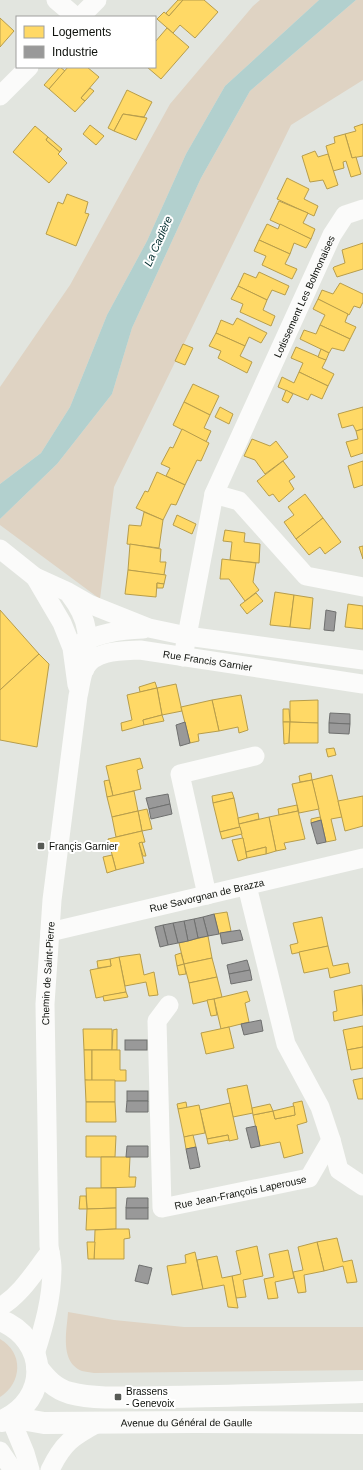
<svg xmlns="http://www.w3.org/2000/svg" width="363" height="1470" font-family="Arial,sans-serif">
	<style>
		.green { fill: #dfd3c3 }
		.water { fill: #b2d0ce }
		.homes { fill: #ffd966; stroke: #b79d4b }
		.industry { fill: #999; stroke: #6f706f }
		.lines { fill: none; stroke-linecap: round; stroke-linejoin: round }
		.minor { stroke: #fbfbfa; stroke-width: 19 }
		.tertiary { stroke: #fbfbfa; stroke-width: 22 }
		.poi-dot { fill: #585b56; stroke: #fff; stroke-width: 1.5 }
		.labels { text-anchor: middle; stroke-width: 4; stroke-linejoin: round; paint-order: stroke }
		.street-label { font-size: 10px; fill: #0e110c; stroke: #fff }
		.poi-label { font-size: 10px; fill: #0e110c; stroke: #fff; text-anchor: start }
		.water-label { font-size: 11px; font-style: italic; fill: #053031; stroke: #fff }
	</style>
	<rect width="100%" height="100%" fill="#e2e5df"/>
	<!-- green -->
	<g class="green">
		<polygon points="260,0 319,0 225,86 186,154 147,241 107,315 70,407 41,453 0,484 0,387 70,285 170,104 253,6"/>
		<polygon points="356,0 363,0 363,80 291,125 114,487 100,599 0,525 0,519 57,464 112,394 132,328 201,178 250,91"/>
		<path d="M68 1312 114 1320 184 1327H363V1370L94 1373C90 1372 85 1372 82 1371 59 1362 67 1330 68 1312Z"/>
		<path d="M0 1339C24 1353 22 1383 0 1397Z"/>
	</g>
	<!-- water -->
	<polygon class="water" points="319,0 356,0 250,91 201,178 132,328 112,394 57,464 0,519 0,484 41,453 70,407 107,315 147,241 186,154 225,86"/>
	<!-- homes -->
	<g class="homes">
		<polygon points="178,0 183,0 169,16 166,13"/>
		<polygon points="183,0 204,0 218,12 195,38 180,25 173,33 157,19 164,12 169,16"/>
		<polygon points="0,18 14,31 0,47"/>
		<polygon points="167,28 189,47 161,79 147,67 155,67 155,42"/>
		<polygon points="60,67 65,71 49,89 44,85"/>
		<polygon points="68,67 87,67 99,77 81,98 85,101 75,112 49,89"/>
		<polygon points="90,88 94,91 85,101 81,98"/>
		<polygon points="127,90 152,102 144,117 123,114 114,131 108,128"/>
		<polygon points="123,114 147,118 136,140 114,131"/>
		<polygon points="363,124 363,156 352,158 345,134 356,131 354,127"/>
		<polygon points="90,125 104,136 96,145 83,134"/>
		<polygon points="35,126 48,137 46,140 60,152 58,154 67,163 49,183 13,152"/>
		<polygon points="345,134 352,158 356,157 361,174 351,177 346,161 343,162 344,168 333,171 326,146 335,143 334,137"/>
		<polygon points="48,137 62,149 60,152 46,140"/>
		<polygon points="315,151 318,157 328,154 338,185 327,189 323,180 310,182 302,156"/>
		<polygon points="287,178 309,189 304,199 318,206 314,216 277,199"/>
		<polygon points="67,194 88,202 85,213 89,214 76,246 46,234 58,202 63,204"/>
		<polygon points="279,201 308,213 303,223 315,229 311,239 270,220"/>
		<polygon points="267,224 278,229 280,224 311,239 306,248 294,243 290,254 259,240"/>
		<polygon points="259,240 290,254 285,264 297,269 292,279 262,265 266,256 254,251"/>
		<polygon points="363,243 363,269 337,277 333,268 334,267 345,263 342,250"/>
		<polygon points="259,272 289,286 285,295 272,290 267,300 238,286 244,273 256,278"/>
		<polygon points="340,283 363,294 363,302 360,308 354,306 349,315 318,299 322,290 333,294"/>
		<polygon points="238,286 267,300 263,310 275,316 271,326 240,312 243,304 231,299"/>
		<polygon points="318,299 348,314 345,322 356,327 350,339 320,325 325,315 313,309"/>
		<polygon points="237,318 267,333 261,343 249,337 245,346 216,333 221,320 233,325"/>
		<polygon points="320,325 350,339 344,351 332,348 329,353 300,339 304,330 316,334"/>
		<polygon points="216,333 245,346 240,356 252,362 247,373 218,358 221,351 209,346"/>
		<polygon points="183,344 193,348 185,365 175,361"/>
		<polygon points="296,347 326,360 322,368 334,374 328,386 299,372 303,363 291,358"/>
		<polygon points="321,349 329,353 326,360 318,357"/>
		<polygon points="299,372 328,386 322,399 311,394 308,400 278,387 282,377 294,383"/>
		<polygon points="193,384 219,396 210,415 184,402"/>
		<polygon points="286,390 293,394 288,403 282,400"/>
		<polygon points="184,402 210,415 204,428 211,431 206,442 173,425"/>
		<polygon points="220,407 233,414 229,424 215,417"/>
		<polygon points="363,407 363,429 356,431 353,425 342,428 338,414"/>
		<polygon points="182,429 209,443 201,461 197,460 185,485 166,476 170,468 161,464 170,447 173,448"/>
		<polygon points="363,429 363,453 351,457 346,442 358,439 356,431"/>
		<polygon points="252,439 270,446 276,441 288,457 265,474 255,460 244,456"/>
		<polygon points="283,461 295,477 289,481 294,489 279,502 273,494 269,496 257,481"/>
		<polygon points="363,461 363,485 354,488 348,466"/>
		<polygon points="157,472 185,485 176,505 171,504 163,520 136,508 145,491 148,492"/>
		<polygon points="305,494 323,518 296,539 284,522 294,515 288,507"/>
		<polygon points="144,512 163,520 159,548 127,544 129,525 141,526"/>
		<polygon points="177,515 196,524 192,534 173,525"/>
		<polygon points="323,518 341,542 325,554 320,547 309,555 296,539"/>
		<polygon points="225,530 245,533 244,542 260,544 259,563 230,560 232,542 223,541"/>
		<polygon points="130,544 161,549 160,562 166,562 164,575 128,570"/>
		<polygon points="363,546 363,559 359,547"/>
		<polygon points="222,559 256,563 253,582 259,590 245,601 229,579 220,579"/>
		<polygon points="128,570 166,575 164,584 157,583 156,597 125,594"/>
		<polygon points="157,583 164,584 163,588 157,588"/>
		<polygon points="275,592 294,595 290,627 270,625"/>
		<polygon points="256,593 263,601 247,614 240,605"/>
		<polygon points="294,595 313,598 310,629 290,627"/>
		<polygon points="348,604 363,606 363,629 345,627"/>
		<polygon points="0,610 39,654 0,690"/>
		<polygon points="39,654 49,664 37,747 0,740 0,690"/>
		<polygon points="155,682 157,688 140,692 139,687"/>
		<polygon points="176,684 182,711 162,715 157,688"/>
		<polygon points="157,688 162,715 143,720 144,725 122,731 121,723 132,720 127,695"/>
		<polygon points="241,695 248,730 239,733 238,727 219,731 212,700"/>
		<polygon points="212,700 219,731 198,734 199,741 190,743 181,707"/>
		<polygon points="318,700 318,723 290,722 290,701"/>
		<polygon points="283,709 289,709 290,722 283,722"/>
		<polygon points="162,715 164,721 144,725 143,720"/>
		<polygon points="283,722 290,722 289,743 284,744"/>
		<polygon points="290,722 318,723 318,743 289,743"/>
		<polygon points="334,748 336,755 328,757 326,749"/>
		<polygon points="140,758 143,768 137,770 141,789 113,796 106,766"/>
		<polygon points="311,773 312,780 300,782 299,776"/>
		<polygon points="332,775 342,817 331,819 336,840 326,842 312,780"/>
		<polygon points="109,780 113,796 107,797 104,781"/>
		<polygon points="312,780 319,809 299,813 292,784"/>
		<polygon points="134,791 138,811 112,817 107,797"/>
		<polygon points="232,792 234,798 213,803 212,796"/>
		<polygon points="363,796 363,826 345,831 338,801"/>
		<polygon points="234,798 240,827 220,832 213,803"/>
		<polygon points="297,805 298,811 279,815 278,809"/>
		<polygon points="147,809 152,829 142,831 138,811"/>
		<polygon points="138,811 142,831 116,837 112,817"/>
		<polygon points="298,811 305,839 284,843 286,849 276,851 269,817"/>
		<polygon points="258,813 259,819 239,824 238,818"/>
		<polygon points="269,817 276,851 266,854 266,847 246,852 239,824"/>
		<polygon points="320,817 321,820 311,823 311,819"/>
		<polygon points="240,827 242,834 222,839 220,832"/>
		<polygon points="142,831 145,842 139,843 144,863 116,870 108,839"/>
		<polygon points="243,838 247,858 238,861 232,840"/>
		<polygon points="142,842 146,856 143,856 139,843"/>
		<polygon points="266,847 266,854 247,858 246,852"/>
		<polygon points="112,855 116,870 107,873 103,857"/>
		<polygon points="227,912 231,931 219,934 214,914"/>
		<polygon points="322,917 328,946 292,954 290,945 298,943 293,923"/>
		<polygon points="208,936 212,958 184,964 179,943"/>
		<polygon points="328,946 333,966 348,963 350,973 330,978 328,968 304,973 299,952"/>
		<polygon points="181,953 184,964 177,966 175,955"/>
		<polygon points="140,954 144,975 154,972 158,995 149,996 146,982 125,986 119,957"/>
		<polygon points="119,957 126,992 96,998 90,970 111,966 110,959"/>
		<polygon points="212,958 217,977 189,983 184,964"/>
		<polygon points="110,959 111,966 98,968 97,961"/>
		<polygon points="184,964 186,974 179,975 177,966"/>
		<polygon points="217,977 222,997 193,1004 189,983"/>
		<polygon points="362,985 363,1015 334,1021 333,1012 337,1011 334,991"/>
		<polygon points="247,991 250,1001 245,1003 249,1022 221,1029 214,999"/>
		<polygon points="126,992 128,997 104,1001 103,996"/>
		<polygon points="214,999 217,1015 211,1016 207,1000"/>
		<polygon points="363,1026 363,1047 347,1050 343,1030"/>
		<polygon points="229,1027 234,1048 206,1054 201,1033"/>
		<polygon points="83,1029 112,1029 112,1050 84,1050"/>
		<polygon points="117,1029 117,1050 112,1050 113,1030"/>
		<polygon points="363,1047 363,1068 351,1070 347,1050"/>
		<polygon points="84,1050 92,1050 92,1081 85,1080"/>
		<polygon points="92,1050 120,1050 120,1070 126,1070 126,1081 92,1081"/>
		<polygon points="363,1078 363,1099 358,1099 353,1080"/>
		<polygon points="85,1080 115,1080 115,1102 86,1102"/>
		<polygon points="247,1085 253,1113 233,1117 227,1089"/>
		<polygon points="302,1101 307,1122 297,1125 303,1153 284,1158 280,1142 260,1146 253,1115 273,1111 275,1119 295,1115 293,1103"/>
		<polygon points="86,1102 115,1102 116,1122 86,1122"/>
		<polygon points="186,1102 187,1108 178,1109 177,1104"/>
		<polygon points="230,1103 238,1139 229,1141 228,1135 207,1139 200,1110"/>
		<polygon points="270,1104 273,1111 253,1115 252,1108"/>
		<polygon points="199,1105 205,1133 184,1137 178,1109"/>
		<polygon points="294,1106 295,1115 275,1119 273,1111"/>
		<polygon points="193,1135 196,1147 186,1149 184,1137"/>
		<polygon points="228,1135 229,1140 208,1144 207,1139"/>
		<polygon points="86,1136 116,1136 115,1157 86,1157"/>
		<polygon points="101,1157 130,1157 129,1177 136,1177 135,1187 101,1188"/>
		<polygon points="86,1188 116,1188 116,1208 87,1209"/>
		<polygon points="80,1196 86,1196 87,1209 79,1209"/>
		<polygon points="116,1208 116,1229 86,1230 87,1209"/>
		<polygon points="116,1229 129,1229 130,1238 124,1239 124,1259 94,1259 95,1230"/>
		<polygon points="337,1238 343,1262 352,1260 357,1282 347,1283 343,1266 324,1271 317,1242"/>
		<polygon points="87,1242 95,1242 94,1259 88,1259"/>
		<polygon points="317,1242 324,1271 304,1275 306,1292 298,1293 293,1272 303,1270 298,1247"/>
		<polygon points="257,1246 263,1276 243,1280 246,1297 236,1298 232,1276 241,1274 236,1251"/>
		<polygon points="288,1250 294,1278 275,1282 278,1298 268,1299 264,1279 274,1277 269,1254"/>
		<polygon points="195,1252 203,1289 172,1295 167,1266 186,1263 185,1255"/>
		<polygon points="217,1256 222,1278 232,1276 238,1308 228,1307 224,1285 203,1289 197,1260"/>
	</g>
	<!-- industry -->
	<g class="industry">
		<polygon points="326,610 336,612 334,631 324,630"/>
		<polygon points="330,713 350,714 350,724 329,723"/>
		<polygon points="185,722 190,743 180,746 176,725"/>
		<polygon points="329,723 350,724 349,734 329,733"/>
		<polygon points="168,794 170,804 149,809 146,798"/>
		<polygon points="170,804 172,814 151,819 149,809"/>
		<polygon points="321,820 326,842 317,844 311,823"/>
		<polygon points="214,914 219,934 208,936 203,917"/>
		<polygon points="203,917 208,936 198,938 194,919"/>
		<polygon points="194,919 198,938 188,941 184,921"/>
		<polygon points="184,921 188,941 178,943 173,923"/>
		<polygon points="173,923 178,943 168,945 163,925"/>
		<polygon points="163,925 168,945 160,947 155,927"/>
		<polygon points="240,930 243,940 222,944 220,933"/>
		<polygon points="247,960 250,970 229,974 227,965"/>
		<polygon points="250,970 252,980 231,984 229,974"/>
		<polygon points="261,1020 263,1031 244,1035 241,1024"/>
		<rect x="125" y="1040" width="22" height="10"/>
		<rect x="127" y="1091" width="21" height="10"/>
		<polygon points="127,1101 148,1101 148,1112 126,1112"/>
		<polygon points="256,1126 260,1146 251,1148 246,1128"/>
		<polygon points="127,1146 148,1146 148,1157 126,1157"/>
		<polygon points="196,1147 200,1167 190,1169 186,1149"/>
		<polygon points="127,1198 148,1198 148,1208 126,1208"/>
		<rect x="126" y="1208" width="22" height="11"/>
		<polygon points="139,1265 152,1268 148,1284 135,1281"/>
	</g>
	<g class="lines">
		<!-- minor -->
		<g class="minor">
			<polyline points="56,0 76,17"/>
			<polyline points="80,17 97,0"/>
			<polyline points="0,96 29,67"/>
			<polyline points="214,494 239,501 306,576 363,587"/>
			<polyline points="0,549 35,577 68,592 89,604 149,628 187,636 363,660"/>
			<polyline points="35,577 62,623 72,648 77,685"/>
			<path d="M70 595C90 621 89 637 85 669"/>
			<path d="M77 645C98 633 120 630 143 629"/>
			<path id="s1" d="M183 657 214 494 332 235 345 215 363 209"/>
			<polyline points="247,886 286,1044 320,1107 331,1140 339,1170 363,1186"/>
			<polyline points="207,895 180,774 255,756"/>
			<path id="s2" d="M50 932 363 858"/>
			<path id="s3" d="M169 1005 157 1021 162 1208 309 1178 331 1140"/>
			<path d="M0 1307C21 1295 35 1271 50 1252"/>
			<path id="s4" d="M35 1354C44 1326 52 1298 52 1268 52 1261 50 1253 49 1246L45 1004 52 900 78 696C80 689 81 675 85 668 95 650 122 651 140 650L363 684"/>
			<polyline points="10,1417 25,1453 30,1470"/>
			<polyline points="0,1451 13,1470"/>
			<path d="M50 1470C63 1443 72 1437 98 1423"/>
		</g>
		<!-- tertiary -->
		<g class="tertiary">
			<path d="M0 1320C49 1340 50 1400 2 1421"/>
			<path d="M37 1367C46 1379 55 1389 70 1393 96 1400 136 1397 163 1397 230 1396 296 1394 363 1392"/>
			<path id="s5" d="M10 1417 44 1423 195 1422 363 1423"/>
		</g>
	</g>
	<!-- markers -->
	<g class="poi-dot">
		<rect x="37" y="842" width="8" height="8" rx="2"/>
		<rect x="114" y="1393" width="8" height="8" rx="2"/>
	</g>
	<g class="labels">
		<!-- street labels -->
		<g class="street-label">
			<text dy="4" stroke="none"><textPath href="#s1" startOffset="383">Lotissement Les Bolmonaises</textPath></text>
			<text dy="4" stroke="none"><textPath href="#s4" startOffset="820">Rue Francis Garnier</textPath></text>
			<text dy="4" stroke="none"><textPath href="#s2" startOffset="161">Rue Savorgnan de Brazza</textPath></text>
			<text dy="4" stroke="none"><textPath href="#s4" startOffset="383">Chemin de Saint-Pierre</textPath></text>
			<text dy="4" stroke="none"><textPath href="#s3" startOffset="287">Rue Jean-François Laperouse</textPath></text>
			<text dy="4" stroke="none"><textPath href="#s5" startOffset="177">Avenue du Général de Gaulle</textPath></text>
		</g>
		<!-- poi labels -->
		<g class="poi-label">
			<text x="49" y="850">Françis Garnier</text>
			<text x="126" y="1395">Brassens<tspan x="126" dy="12">- Genevoix</tspan></text>
		</g>
		<!-- water labels -->
		<g class="water-label">
			<text transform="translate(158 241) rotate(-66)" y="4">La Cadière</text>
		</g>
	</g>
	<!-- legend -->
	<rect x="16" y="16" width="140" height="52" fill="#ffffff" stroke="#9fa09e"/>
	<rect x="24" y="26" width="20" height="12" fill="#ffd966" stroke="#9fa09e"/>
	<text x="52" y="36" font-size="12" fill="#0e110c">Logements</text>
	<rect x="24" y="46" width="20" height="12" fill="#999999" stroke="#9fa09e"/>
	<text x="52" y="56" font-size="12" fill="#0e110c">Industrie</text>
</svg>
